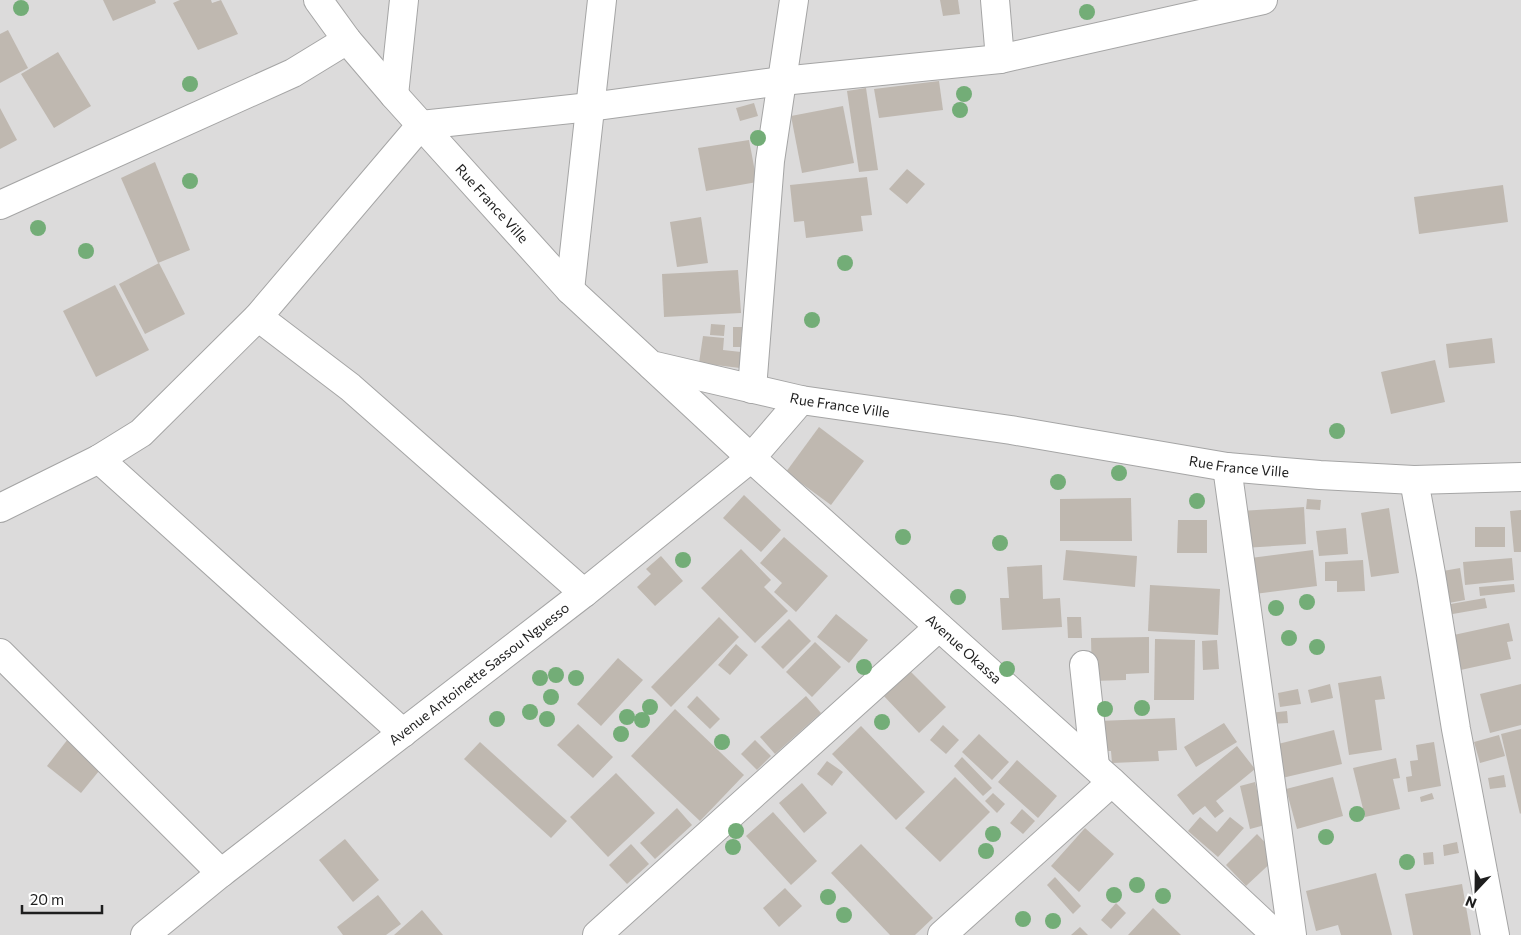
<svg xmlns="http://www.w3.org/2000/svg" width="1521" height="935" font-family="Commissioner,sans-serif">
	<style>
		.residential { fill: #dcdbdb }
		.building { fill: #bfb8b0 }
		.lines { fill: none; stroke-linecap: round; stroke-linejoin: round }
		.street-casing { stroke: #a5a5a5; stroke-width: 30 }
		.street { stroke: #fff; stroke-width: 28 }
		.tree { fill: #73ad77 }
		.labels { text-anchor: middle; stroke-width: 4; stroke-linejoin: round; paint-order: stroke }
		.street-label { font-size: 14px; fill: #1e1e1e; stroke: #fff }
	</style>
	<rect width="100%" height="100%" fill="#efece4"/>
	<!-- residential -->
	<rect class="residential" x="0" y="0" width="1521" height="935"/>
	<!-- building -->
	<g class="building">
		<polygon points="103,0 155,0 156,3 113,21"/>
		<polygon points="180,0 211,0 212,3 221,0 238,34 198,50 173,3"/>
		<polygon points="940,0 958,0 960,14 943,16"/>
		<polygon points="8,30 28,68 0,83 0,34"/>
		<polygon points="58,52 91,106 54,128 21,74"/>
		<polygon points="939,81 943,110 879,118 874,89"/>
		<polygon points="866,88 878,170 859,172 847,91"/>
		<polygon points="754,103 758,116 740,121 736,108"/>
		<polygon points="843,106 854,163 802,173 791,116"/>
		<polygon points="0,108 17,140 0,149"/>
		<polygon points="749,140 757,182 706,191 698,148"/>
		<polygon points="155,162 190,250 158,263 121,178"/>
		<polygon points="907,169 925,184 907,204 889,189"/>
		<polygon points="867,177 872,215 861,216 863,231 806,238 804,221 794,222 790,185"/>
		<polygon points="1503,185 1508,222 1419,234 1414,197"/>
		<polygon points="701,217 708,263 677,267 670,222"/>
		<polygon points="159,263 185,314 145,334 119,284"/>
		<polygon points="738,270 741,313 664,317 662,274"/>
		<polygon points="115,285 149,350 96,377 63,311"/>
		<polygon points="711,324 725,325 724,336 710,335"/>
		<polygon points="733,327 742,327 741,347 733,347"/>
		<polygon points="703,336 724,338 723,350 741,352 740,368 699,363"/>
		<polygon points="1492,338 1495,363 1449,368 1446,344"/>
		<polygon points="1435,360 1445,402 1391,414 1381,372"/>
		<polygon points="819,427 864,461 831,505 786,472"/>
		<polygon points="744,495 781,530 761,552 723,518"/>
		<polygon points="1131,498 1132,541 1060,541 1060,499"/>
		<polygon points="1307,499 1321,500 1320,510 1306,509"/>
		<polygon points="1304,507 1306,544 1243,548 1241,511"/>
		<polygon points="1389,508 1399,573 1371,577 1361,513"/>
		<polygon points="1521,510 1521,552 1514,552 1510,511"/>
		<polygon points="1178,520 1207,520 1207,553 1177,553"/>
		<rect x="1475" y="527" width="30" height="20"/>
		<polygon points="1346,528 1348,554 1319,556 1316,531"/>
		<polygon points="784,537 828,576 796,612 774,592 782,583 760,563"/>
		<polygon points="741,549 771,580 764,587 788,611 755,643 701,588"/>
		<polygon points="1066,550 1137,556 1135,587 1063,580"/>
		<polygon points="1313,550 1317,586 1247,595 1243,559"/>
		<polygon points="661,556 683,581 655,606 637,587 651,574 646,569"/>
		<polygon points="1512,558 1514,580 1465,585 1463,562"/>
		<polygon points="1363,560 1365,591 1337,592 1337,581 1325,581 1325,562"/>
		<polygon points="1042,565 1043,599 1060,598 1062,627 1002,630 1000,598 1009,598 1007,567"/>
		<polygon points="1460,568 1465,600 1449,603 1443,571"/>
		<polygon points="1514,584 1515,592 1480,596 1479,587"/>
		<polygon points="1150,585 1220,589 1218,635 1148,631"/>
		<polygon points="1485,598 1487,608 1447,615 1445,605"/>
		<polygon points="836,614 868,640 849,663 817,637"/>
		<polygon points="719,617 739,637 671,707 651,687"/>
		<polygon points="1067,617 1081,617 1082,638 1068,638"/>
		<polygon points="789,619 811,641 783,669 761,647"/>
		<polygon points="1509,623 1513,641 1507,642 1511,659 1456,671 1449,636"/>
		<polygon points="1149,637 1149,673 1126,674 1126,680 1092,681 1091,638"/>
		<polygon points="1155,639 1195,640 1194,700 1154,700"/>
		<polygon points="1217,640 1219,669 1203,670 1202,641"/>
		<polygon points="815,642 841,667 812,697 786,672"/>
		<polygon points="736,644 748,655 730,675 718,665"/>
		<polygon points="618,658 643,680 601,726 577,704"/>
		<polygon points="908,669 946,707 919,733 882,694"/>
		<polygon points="1381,676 1385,699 1375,700 1382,750 1349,755 1338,683"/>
		<polygon points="1330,684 1333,698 1311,703 1308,690"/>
		<polygon points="1521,684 1521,725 1490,733 1480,694"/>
		<polygon points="1298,689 1301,704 1280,707 1278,693"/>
		<polygon points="697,696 720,719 710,729 687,707"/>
		<polygon points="806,696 821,713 775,754 760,737"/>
		<polygon points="675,709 744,775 700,821 631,756"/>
		<polygon points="1287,711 1288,723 1270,724 1269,713"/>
		<polygon points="1175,718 1177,750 1158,751 1159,761 1112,763 1111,751 1099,751 1098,721"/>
		<polygon points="1224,723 1237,742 1196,767 1184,747"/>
		<polygon points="578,724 613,757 593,778 557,745"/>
		<polygon points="943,725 959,740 946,754 930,740"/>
		<polygon points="861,726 925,792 896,820 832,754"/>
		<polygon points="1521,729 1521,813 1520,814 1501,734"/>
		<polygon points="1334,730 1342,764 1282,778 1274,745"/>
		<polygon points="979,734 1009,762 992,780 962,752"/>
		<polygon points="1499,735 1505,756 1480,763 1474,742"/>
		<polygon points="68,739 103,766 81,793 47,766"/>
		<polygon points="755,740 771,756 757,770 741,754"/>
		<polygon points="480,742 567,821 551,838 464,759"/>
		<polygon points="1434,742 1441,786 1408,792 1406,777 1412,776 1410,761 1418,760 1416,745"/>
		<polygon points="1237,746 1255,769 1216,801 1224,811 1215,818 1205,806 1193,815 1177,795"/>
		<polygon points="962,757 992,788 983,796 954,766"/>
		<polygon points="1396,758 1400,778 1393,779 1400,809 1365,817 1353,768"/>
		<polygon points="1017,760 1057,796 1038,818 998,782"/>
		<polygon points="827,761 843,772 832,786 817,774"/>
		<polygon points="616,773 655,813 608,857 570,817"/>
		<polygon points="1504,775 1506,787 1490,789 1488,778"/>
		<polygon points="955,777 990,812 940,862 905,828"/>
		<polygon points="1333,777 1343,816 1297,829 1286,789"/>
		<polygon points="1255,782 1265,825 1250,829 1240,786"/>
		<polygon points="802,783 827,813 804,833 779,803"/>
		<polygon points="993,793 1005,804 997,813 985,801"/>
		<polygon points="1432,793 1434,799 1421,802 1420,797"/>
		<polygon points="677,808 692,825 655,859 640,843"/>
		<polygon points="1022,809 1035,821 1023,834 1010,823"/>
		<polygon points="773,812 817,861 791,885 746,836"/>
		<polygon points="1200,817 1217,832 1230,817 1244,828 1218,857 1188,831"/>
		<polygon points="1085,828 1114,854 1079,892 1051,866"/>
		<polygon points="1257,834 1278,856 1246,886 1226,865"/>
		<polygon points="345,839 379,880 353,902 319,860"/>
		<polygon points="1457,842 1459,853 1444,856 1443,845"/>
		<polygon points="631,844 649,864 627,884 609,865"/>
		<polygon points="861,844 933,918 915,935 890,935 831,873"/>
		<polygon points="1433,852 1434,864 1424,865 1423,853"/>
		<polygon points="1376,873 1392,935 1341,935 1338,925 1316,931 1306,891"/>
		<polygon points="1055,877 1081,906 1073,914 1047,885"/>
		<polygon points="1462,884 1471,935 1413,935 1405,894"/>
		<polygon points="785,888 802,906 779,927 763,908"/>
		<polygon points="378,895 401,924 386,935 343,935 337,927"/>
		<polygon points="1116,903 1126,913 1111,929 1101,920"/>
		<polygon points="1153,908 1181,935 1128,935"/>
		<polygon points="422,910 443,935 394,935"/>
		<polygon points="1080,927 1088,935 1071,935"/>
	</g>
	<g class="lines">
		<!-- street casing -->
		<g class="street-casing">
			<g id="street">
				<path id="s1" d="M318 0 347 40 394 95 570 290 651 365 801 400 1011 430 1227 467 1320 475 1414 480 1521 477"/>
				<polyline points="995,0 1000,59"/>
				<polyline points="394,95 404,0"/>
				<polyline points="0,205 293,73 347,40"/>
				<polyline points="570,290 602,0"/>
				<polyline points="258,317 350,387 584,593"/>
				<path id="s2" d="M652 366 751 458 1112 782 1276 935"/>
				<polyline points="752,389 770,161 794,0"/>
				<polyline points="99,459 403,733"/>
				<polyline points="1227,467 1292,935"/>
				<polyline points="1414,480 1431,574 1456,729 1495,935"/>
				<polyline points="0,508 99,459 141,433 258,317 421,125 590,107 782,81 1000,59 1263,0"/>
				<polyline points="0,653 221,873"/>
				<polyline points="1084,665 1095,766"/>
				<path id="s3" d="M145 935 221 873 584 593 751 458 801 400"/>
				<polyline points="597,935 939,627"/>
				<polyline points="942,935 1112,782"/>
			</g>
		</g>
		<!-- street -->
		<use href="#street" class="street"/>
	</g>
	<!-- trees -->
	<g class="tree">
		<circle cx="21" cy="8" r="8"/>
		<circle cx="1087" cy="12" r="8"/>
		<circle cx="190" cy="84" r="8"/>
		<circle cx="964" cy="94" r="8"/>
		<circle cx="960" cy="110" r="8"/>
		<circle cx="758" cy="138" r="8"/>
		<circle cx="190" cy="181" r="8"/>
		<circle cx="38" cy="228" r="8"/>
		<circle cx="86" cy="251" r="8"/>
		<circle cx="845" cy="263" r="8"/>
		<circle cx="812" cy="320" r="8"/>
		<circle cx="1337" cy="431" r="8"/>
		<circle cx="1119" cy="473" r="8"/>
		<circle cx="1058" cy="482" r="8"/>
		<circle cx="1197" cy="501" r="8"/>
		<circle cx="903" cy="537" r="8"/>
		<circle cx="1000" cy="543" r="8"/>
		<circle cx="683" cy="560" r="8"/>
		<circle cx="958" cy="597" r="8"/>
		<circle cx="1307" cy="602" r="8"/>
		<circle cx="1276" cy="608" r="8"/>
		<circle cx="1289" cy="638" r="8"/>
		<circle cx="1317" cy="647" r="8"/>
		<circle cx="864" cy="667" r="8"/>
		<circle cx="1007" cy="669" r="8"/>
		<circle cx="556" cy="675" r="8"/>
		<circle cx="540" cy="678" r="8"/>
		<circle cx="576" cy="678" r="8"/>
		<circle cx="551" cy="697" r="8"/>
		<circle cx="650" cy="707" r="8"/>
		<circle cx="1142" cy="708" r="8"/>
		<circle cx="1105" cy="709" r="8"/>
		<circle cx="530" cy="712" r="8"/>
		<circle cx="627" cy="717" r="8"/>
		<circle cx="497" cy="719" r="8"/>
		<circle cx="547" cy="719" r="8"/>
		<circle cx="642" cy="720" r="8"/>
		<circle cx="882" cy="722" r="8"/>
		<circle cx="621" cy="734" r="8"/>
		<circle cx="722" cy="742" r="8"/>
		<circle cx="1357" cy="814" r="8"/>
		<circle cx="736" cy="831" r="8"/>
		<circle cx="993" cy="834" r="8"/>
		<circle cx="1326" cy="837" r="8"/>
		<circle cx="733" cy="847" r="8"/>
		<circle cx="986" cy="851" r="8"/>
		<circle cx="1407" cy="862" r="8"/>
		<circle cx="1137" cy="885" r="8"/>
		<circle cx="1114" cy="895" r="8"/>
		<circle cx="1163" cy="896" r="8"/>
		<circle cx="828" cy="897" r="8"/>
		<circle cx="844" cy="915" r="8"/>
		<circle cx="1023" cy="919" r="8"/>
		<circle cx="1053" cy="921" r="8"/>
	</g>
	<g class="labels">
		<!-- street labels -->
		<g class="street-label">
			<text dy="5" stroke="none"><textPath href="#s1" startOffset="268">Rue France Ville</textPath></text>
			<text dy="5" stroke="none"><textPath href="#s1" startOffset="688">Rue France Ville</textPath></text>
			<text dy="5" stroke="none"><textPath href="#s1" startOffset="1092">Rue France Ville</textPath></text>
			<text dy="5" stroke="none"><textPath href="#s2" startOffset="421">Avenue Okassa</textPath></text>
			<text dy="5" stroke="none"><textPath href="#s3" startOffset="424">Avenue Antoinette Sassou Nguesso</textPath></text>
		</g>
	</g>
	<!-- north arrow -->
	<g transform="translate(1476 890) rotate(202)" stroke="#ffffff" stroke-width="4" paint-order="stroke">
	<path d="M0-4L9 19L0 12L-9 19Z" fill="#1e1e1e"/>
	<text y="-8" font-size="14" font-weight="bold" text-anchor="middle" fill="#1e1e1e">N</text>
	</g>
	<!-- scale -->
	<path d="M22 905v8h80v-8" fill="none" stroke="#1e1e1e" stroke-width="2.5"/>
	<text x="30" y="905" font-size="15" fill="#1e1e1e" stroke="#ffffff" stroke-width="4" paint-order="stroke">20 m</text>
</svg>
